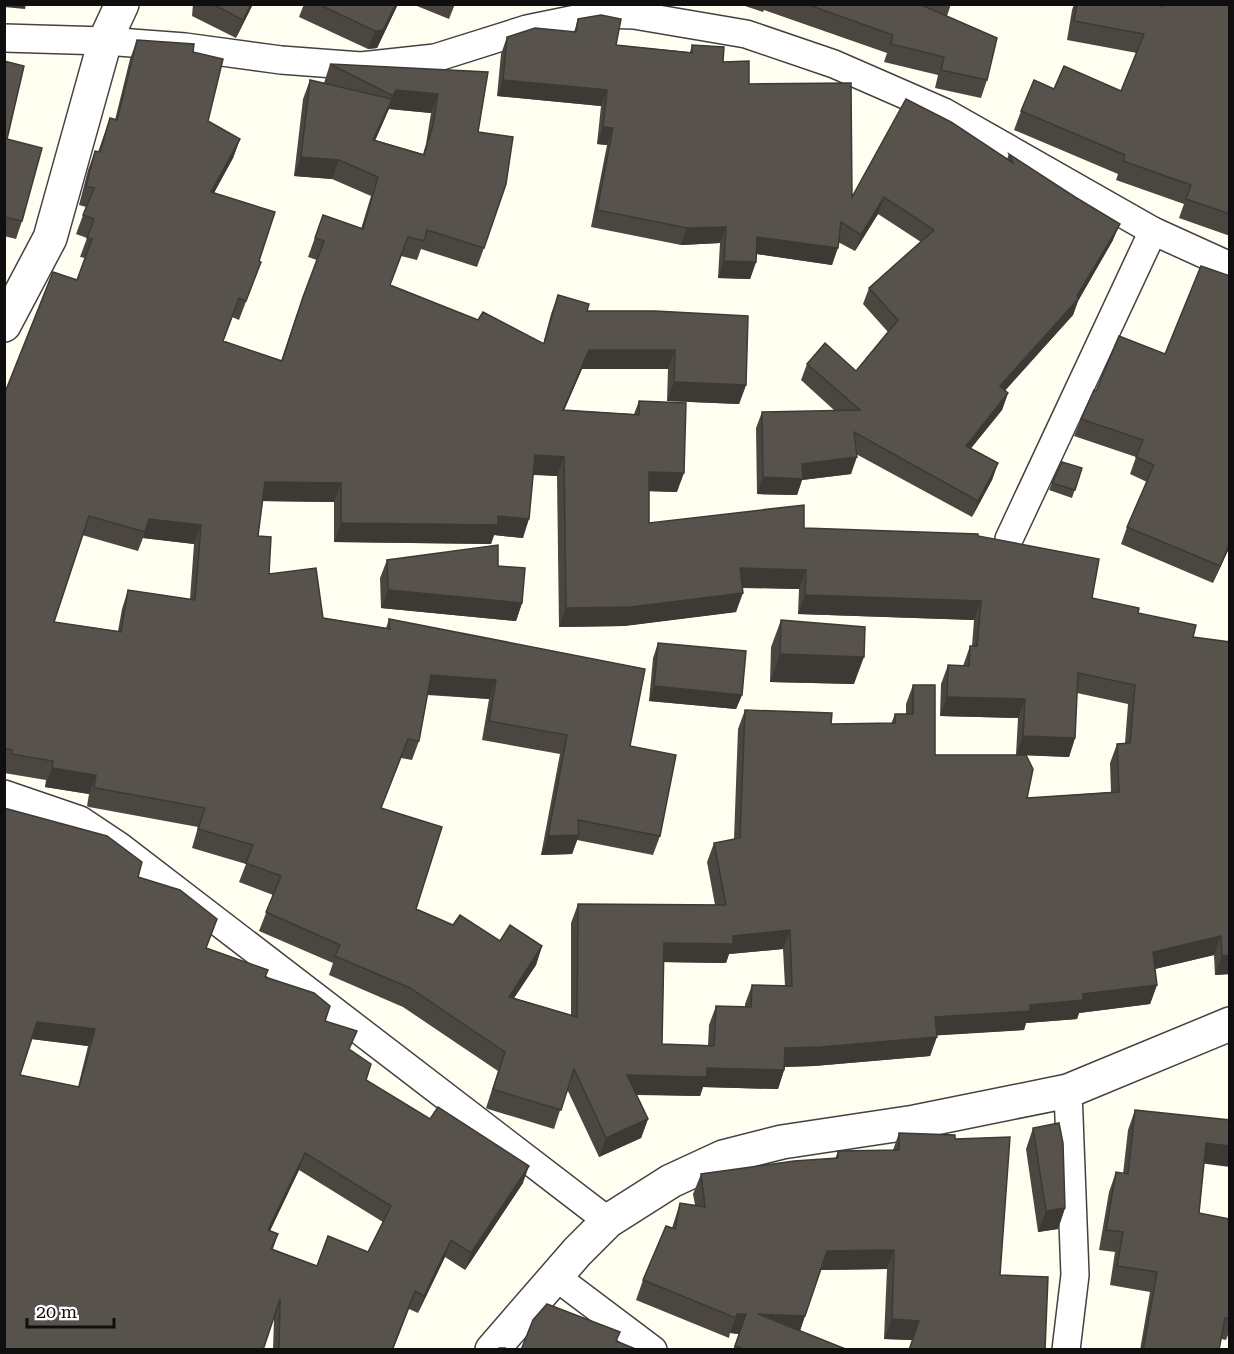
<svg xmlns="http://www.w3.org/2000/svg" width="1234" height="1354" font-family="'Roboto Serif',serif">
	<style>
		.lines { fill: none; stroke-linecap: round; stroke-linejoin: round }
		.minor-casing { stroke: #424242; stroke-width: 30 }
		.tertiary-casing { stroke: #424242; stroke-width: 36 }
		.minor { stroke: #fff; stroke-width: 27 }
		.tertiary { stroke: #fff; stroke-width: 33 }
		.wall { fill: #4b4740; fill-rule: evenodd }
		.shaded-wall { fill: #3d3934 }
		.building { fill: #57524b; stroke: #3d3934; stroke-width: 1.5; fill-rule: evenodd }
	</style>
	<rect width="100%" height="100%" fill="#fffef1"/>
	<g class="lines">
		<!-- minor casing -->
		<g class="minor-casing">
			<g id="minor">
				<polyline points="4,38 105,41 185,47 281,60 361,66 435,58 527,29 600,14 634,15 746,34 834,64 944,112 1153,231 1230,266"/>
				<polyline points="1009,539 1153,231"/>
				<polyline points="4,794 80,820 119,846 608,1221"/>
				<polyline points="556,1277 653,1350"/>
				<polyline points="1066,1350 1075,1275 1068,1091"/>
			</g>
		</g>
		<!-- tertiary casing -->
		<g class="tertiary-casing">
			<g id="tertiary">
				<polyline points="4,325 50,238 105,41 122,4"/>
				<polyline points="492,1350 577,1252 608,1221 671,1181 723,1157 782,1142 915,1122 1068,1091 1230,1024"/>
			</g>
		</g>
		<!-- minor -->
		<use href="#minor" class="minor"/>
		<!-- tertiary -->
		<use href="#tertiary" class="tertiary"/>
	</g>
	<!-- wall -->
	<g class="wall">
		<polygon points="193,4 253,4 236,38 192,16"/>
		<polygon points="304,4 398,4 377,48 368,49 299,17"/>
		<polygon points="412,4 455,4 449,19"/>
		<polygon points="739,4 951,4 947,16 987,80 981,98 935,88 938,75 884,62 887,53 764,10 763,12"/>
		<polygon points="1074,4 1151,4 1161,6 1162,4 1230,4 1230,236 1179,218 1184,204 1116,180 1118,174 1014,130 1021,111 1054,89 1121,91 1137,53 1067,40 1072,10"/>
		<polygon points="578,19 616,45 690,52 692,45 723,62 749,84 852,197 1007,159 1009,154 1113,240 1078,301 1073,315 1005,390 1008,393 1002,410 971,448 998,463 992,480 972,517 856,454 851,474 802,480 797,495 757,494 756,428 762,412 835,411 801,380 807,364 856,371 888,332 863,304 869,288 921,242 878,214 855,251 838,242 832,265 756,254 756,262 750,279 718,278 720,243 681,245 591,227 607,145 597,144 601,106 497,96 501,54 507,37 574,32"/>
		<path d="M137 40 193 52 208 121 240 139 233 158 214 193 259 261 261 262 239 320 232 317 223 341 281 361 296 316 317 260 308 257 323 215 361 229 371 196 332 179 294 176 303 99 310 80 324 83 330 64 488 72 478 132 484 248 477 267 421 249 417 260 401 256 390 285 478 320 543 344 551 314 558 295 587 311H655L746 385 739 404 667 401 668 369H582L564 410 634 414 639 401 677 492 649 491V523L804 528 978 536 1092 598 1138 613 1193 637 1230 642V974L1215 975 1214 955 1155 969 1157 985 1150 1004 1079 1013 1077 1019 1026 1023 1024 1030 937 1035 930 1056 814 1066 785 1067 778 1089 703 1087 700 1096 636 1095 648 1119 641 1138 599 1157 567 1089 554 1129 488 1109 486 1108 498 1071 403 1007 329 975 333 963 259 931 273 895 239 882 246 864 192 848 198 827 89 807 87 806 89 794 45 787 46 780 4 773V395L77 280 85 258 80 257 87 238 76 234 86 207 79 205 88 170 95 151 98 152 110 118 115 120 130 59ZM389 109 431 113 426 144 423 154 375 140ZM533 475 557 476 559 627 624 626 736 612 742 588 799 589 798 614 974 620 972 646H970L963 666 948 665 941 684 940 716 1018 718 1016 755H935L913 685 906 704V714H895L891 724H831L745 710 738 729 734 839 714 843 707 862 715 905 578 904 571 923V1015L514 998 536 965 542 946 500 941 453 925 416 909 381 808 401 758 412 760 419 741 427 695 489 699 482 740 560 754 541 855 572 854 577 840 653 855 660 836 630 746 389 619 386 628 323 618 269 574 258 536 262 501 334 502V542L491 544 494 535 523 538ZM82 535 138 551 143 538 194 544 190 599 128 590 122 609 118 631 54 622ZM1077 693 1128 704 1125 743 1117 744 1110 763 1111 792 1027 798 1026 755 1069 757 1075 738ZM783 949 785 986 752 985 745 1004V1007L716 1006 709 1025 708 1045 662 1044 664 962 726 963 729 954Z"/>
		<polygon points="4,61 7,139 22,221 16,239 4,236"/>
		<polygon points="1230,276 1230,546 1213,583 1121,544 1127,527 1147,482 1130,474 1136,457 1074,436 1081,419 1096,391 1165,354"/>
		<polygon points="1082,468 1072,498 1049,490 1052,483"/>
		<polygon points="387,560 498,566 522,603 516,621 381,608 380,578"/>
		<polygon points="781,620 854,684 770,682 771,647"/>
		<polygon points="658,643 742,695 736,709 649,701 653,658"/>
		<path d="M4 808 138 877 207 948 265 977 325 1021 350 1050 366 1080 523 1183 465 1270 445 1257 418 1313 409 1309 393 1350H273L274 1318 4 1350ZM32 1039 88 1046 78 1087 20 1075ZM299 1170 383 1222 368 1252 317 1266 273 1249 278 1234 270 1231Z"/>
		<polygon points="1230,1055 1230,1090 1228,1090 1228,1060"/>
		<polygon points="1135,1110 1204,1163 1199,1213 1230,1219 1230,1330 1226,1340 1221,1339 1219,1350 1140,1350 1150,1292 1110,1285 1115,1252 1099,1250 1109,1192 1116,1172 1123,1174 1128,1130"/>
		<polygon points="1033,1128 1065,1208 1058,1229 1038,1232 1026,1149"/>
		<polygon points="899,1133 955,1139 1000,1275 912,1340 884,1339 887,1269 820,1270 800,1331 848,1350 733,1350 739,1334 730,1333 729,1338 636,1300 643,1280 672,1228 680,1203 695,1205 693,1194 701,1174 835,1159 838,1151 893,1150"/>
	</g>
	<!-- shaded-wall -->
	<g class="shaded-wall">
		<polygon points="4,4 26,4 25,9 4,7"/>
		<polygon points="251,4 253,4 236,38 243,20"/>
		<polygon points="396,4 398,4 377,48 368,49 375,31"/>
		<polygon points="503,80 607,90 601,106 497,96"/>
		<polygon points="396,90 438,94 431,113 389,109 386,115"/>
		<polygon points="392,99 385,118 367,159 373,140"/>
		<polygon points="603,127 613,128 607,145 597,144"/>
		<polygon points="240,139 233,158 204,211 211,192"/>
		<polygon points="301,157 339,160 332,179 294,176"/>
		<polygon points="884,197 878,214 855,251 861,235"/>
		<polygon points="1120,224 1113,240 1078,301 1073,315 994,403 1000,386 1077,296"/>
		<polygon points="726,227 720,243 681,245 687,228"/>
		<polygon points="757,237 838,248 832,265 751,253"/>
		<polygon points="724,261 756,262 750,279 718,278"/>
		<polygon points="589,350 675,350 668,369 582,369 556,429 563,410"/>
		<polygon points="674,382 746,385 739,404 667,401"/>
		<polygon points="1008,393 1002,410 960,462 966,446"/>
		<polygon points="535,455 564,457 557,476 528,474"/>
		<polygon points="857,457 851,474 802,480 797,495 757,494 763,477 802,464"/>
		<polygon points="998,463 992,480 972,517 978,501"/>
		<polygon points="649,472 684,473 677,492 642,491"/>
		<polygon points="265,482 341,483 334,502 258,501"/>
		<polygon points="498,516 529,519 523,538 494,535 491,544 334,542 341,523"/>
		<polygon points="149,519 201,525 194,544 143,538"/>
		<polygon points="1230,543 1230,546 1213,583 1220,566"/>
		<polygon points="740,568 806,570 799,589 733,587"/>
		<polygon points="388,590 522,603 516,621 381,608"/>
		<polygon points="743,593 736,612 624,626 559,627 566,608"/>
		<polygon points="805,595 981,601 974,620 798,614"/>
		<polygon points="780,654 864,657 854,684 770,682"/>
		<polygon points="431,675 496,680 489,699 424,694"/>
		<polygon points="654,686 742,695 736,709 649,701"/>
		<polygon points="947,697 1025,699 1018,718 940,716"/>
		<polygon points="1023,736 1075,738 1069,757 1016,755"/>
		<polygon points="52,768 96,775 89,794 45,787"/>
		<polygon points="579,835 572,854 541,855 548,836"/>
		<polygon points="790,930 783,949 729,954 726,963 657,962 664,943"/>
		<polygon points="1221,936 1214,955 1146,971 1153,952"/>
		<polygon points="542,946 536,965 502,1016 509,997"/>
		<polygon points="1230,955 1230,974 1215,975 1222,956"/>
		<polygon points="1157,985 1150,1004 1079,1013 1077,1019 1026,1023 1024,1030 928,1036 935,1017 1030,1005 1083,994"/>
		<polygon points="37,1022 95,1029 88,1046 31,1039"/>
		<polygon points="937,1037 930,1056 814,1066 778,1067 785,1048"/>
		<polygon points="707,1068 784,1070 778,1089 703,1087 700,1096 620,1094 627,1075"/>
		<polygon points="648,1119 641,1138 599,1157 606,1138"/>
		<polygon points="1206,1143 1230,1146 1230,1167 1199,1163"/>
		<polygon points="305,1153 299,1170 262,1247 268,1230"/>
		<polygon points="529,1166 523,1183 465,1270 471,1253"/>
		<polygon points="1065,1208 1058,1229 1038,1232 1046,1211"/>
		<polygon points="451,1240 445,1257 418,1313 424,1296"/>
		<polygon points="894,1250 887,1269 820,1270 827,1251"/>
		<polygon points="737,1314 746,1314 739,1334 730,1333"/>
		<polygon points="758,1314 805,1316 798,1336"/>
		<polygon points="892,1319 919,1321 912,1340 884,1339"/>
	</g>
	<!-- building -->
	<g class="building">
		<polygon points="212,4 251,4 243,20"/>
		<polygon points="318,4 396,4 383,30 375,31"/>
		<polygon points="806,4 919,4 997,38 987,80 941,70 944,57 891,44 893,35"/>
		<polygon points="1077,4 1151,4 1162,6 1163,4 1230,4 1230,214 1186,199 1191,185 1123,161 1125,155 1021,111 1034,80 1054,89 1064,66 1121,91 1144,34 1074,21"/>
		<polygon points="601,15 621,19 616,45 692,53 692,45 724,47 723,62 749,61 749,84 851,83 852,197 906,99 951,122 1013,163 1009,154 1075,197 1120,224 1077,296 1079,298 1000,386 1008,393 966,446 998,463 978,501 854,432 857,457 802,464 803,479 763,477 762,412 860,410 807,364 825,343 856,371 898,320 869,288 934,230 884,197 861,235 841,222 838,248 757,237 756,262 724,261 726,227 687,228 597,210 613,128 603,127 607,90 503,80 507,37 535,28 576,32 578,19"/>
		<path d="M137 40 194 44 193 52 223 59 208 121 240 139 211 192 275 212 259 261 261 262 246 301 239 298 223 341 282 361 303 297 324 241 315 238 323 215 363 229 378 177 339 160 301 157 310 80 392 99 373 140 424 155 433 125 438 94 396 90 393 96 330 64 488 72 478 132 513 137 506 184 484 248 427 230 424 241 408 237 390 285 478 320 483 312 544 344 558 295 589 304 587 311H655L748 316 746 385 674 382 675 350H589L563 410 639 415V401L686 403 684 473 649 472V523L804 505V528L978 534V536L1099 559 1092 598 1139 608 1138 613 1196 625 1193 637 1230 642V955L1222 956 1221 936 1153 952 1157 985 1083 994V1000L1030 1005V1011L935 1017 937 1037 821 1047 785 1048 784 1070 707 1068V1077L627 1075 648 1119 606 1138 574 1069 561 1110 495 1090 493 1089 505 1052 410 988 335 956 340 945 266 912 281 876 246 863 253 845 198 829 205 808 96 788 94 787 96 775 52 768 53 761 11 754 12 750 4 748V395L53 272 77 280 92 239 87 238 94 219 83 215 94 188 86 186 95 151 100 152 110 118 117 120ZM535 455 564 457 566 608 631 607 743 593 740 568 806 570 805 595 981 601 977 646H970L969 666 948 665 947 697 1025 699 1023 736 1075 738 1078 673 1135 685 1130 743 1117 744 1119 792 1027 798 1033 769 1026 755H935V685H913V714H895V723L831 724 832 713 745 710 740 838 714 843 726 905 578 904 577 1017 509 997 542 946 510 925 500 941 460 915 453 925 416 909 442 827 381 808 408 739 419 741 431 675 496 680 489 721 567 735 548 836 579 835 578 820 660 836 676 755 630 746 645 669 389 619 390 629 323 618 316 568 269 574 271 537 258 536 265 482 341 483V523L498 525V516L529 519ZM89 516 145 532 149 519 201 525 195 600 128 590 121 632 54 622ZM790 930 792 986 752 985 751 1007 716 1006 714 1046 662 1044 664 943 733 944V936Z"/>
		<polygon points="4,61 24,66 7,139 42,148 22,221 4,217"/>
		<polygon points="1201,266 1230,276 1230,543 1220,566 1127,527 1154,465 1136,457 1143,440 1081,419 1094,390 1096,391 1119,336 1165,354"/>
		<polygon points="1062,462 1082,468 1075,490 1052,483"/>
		<polygon points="498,545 498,566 525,568 522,603 388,590 387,560"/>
		<polygon points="781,620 865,627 864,657 780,654"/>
		<polygon points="658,643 746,651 742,695 654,686"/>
		<path d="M4 808 107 836 142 862 138 877 180 890 217 919 206 948 268 970 265 977 314 993 330 1006 325 1021 357 1031 349 1049 371 1064 366 1080 430 1119 438 1107 529 1166 471 1253 451 1240 424 1296 415 1291 392 1350H279L280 1299 263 1350H4ZM37 1022 95 1029 79 1087 20 1075ZM305 1153 391 1206 368 1252 328 1236 317 1266 271 1249 278 1234 268 1230Z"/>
		<polygon points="1135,1110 1230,1120 1230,1146 1206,1143 1199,1213 1230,1219 1230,1319 1225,1318 1219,1350 1143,1350 1157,1272 1117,1266 1123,1232 1106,1230 1116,1172 1128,1174"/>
		<polygon points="1059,1123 1063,1143 1065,1208 1046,1211 1033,1128"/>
		<polygon points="899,1133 955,1135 955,1139 1010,1137 1000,1275 1048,1277 1045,1350 909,1350 919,1321 892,1319 894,1250 827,1251 805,1316 758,1314 848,1350 747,1350 735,1346 746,1314 737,1314 736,1318 643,1280 666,1226 675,1229 680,1203 705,1207 701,1174 794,1161 838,1158 838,1151 899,1150"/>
		<polygon points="547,1304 620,1332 616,1341 638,1350 521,1350 533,1320"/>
		<polygon points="499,1348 505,1348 509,1350 498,1350"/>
	</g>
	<!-- border -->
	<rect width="1234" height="1354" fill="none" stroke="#0f0f0f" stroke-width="12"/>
	<!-- scale -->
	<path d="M27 1318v9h87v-9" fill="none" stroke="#0f0f0f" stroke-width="3"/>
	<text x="36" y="1318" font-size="18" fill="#0f0f0f" stroke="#ffffff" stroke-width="4.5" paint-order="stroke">20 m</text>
</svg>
